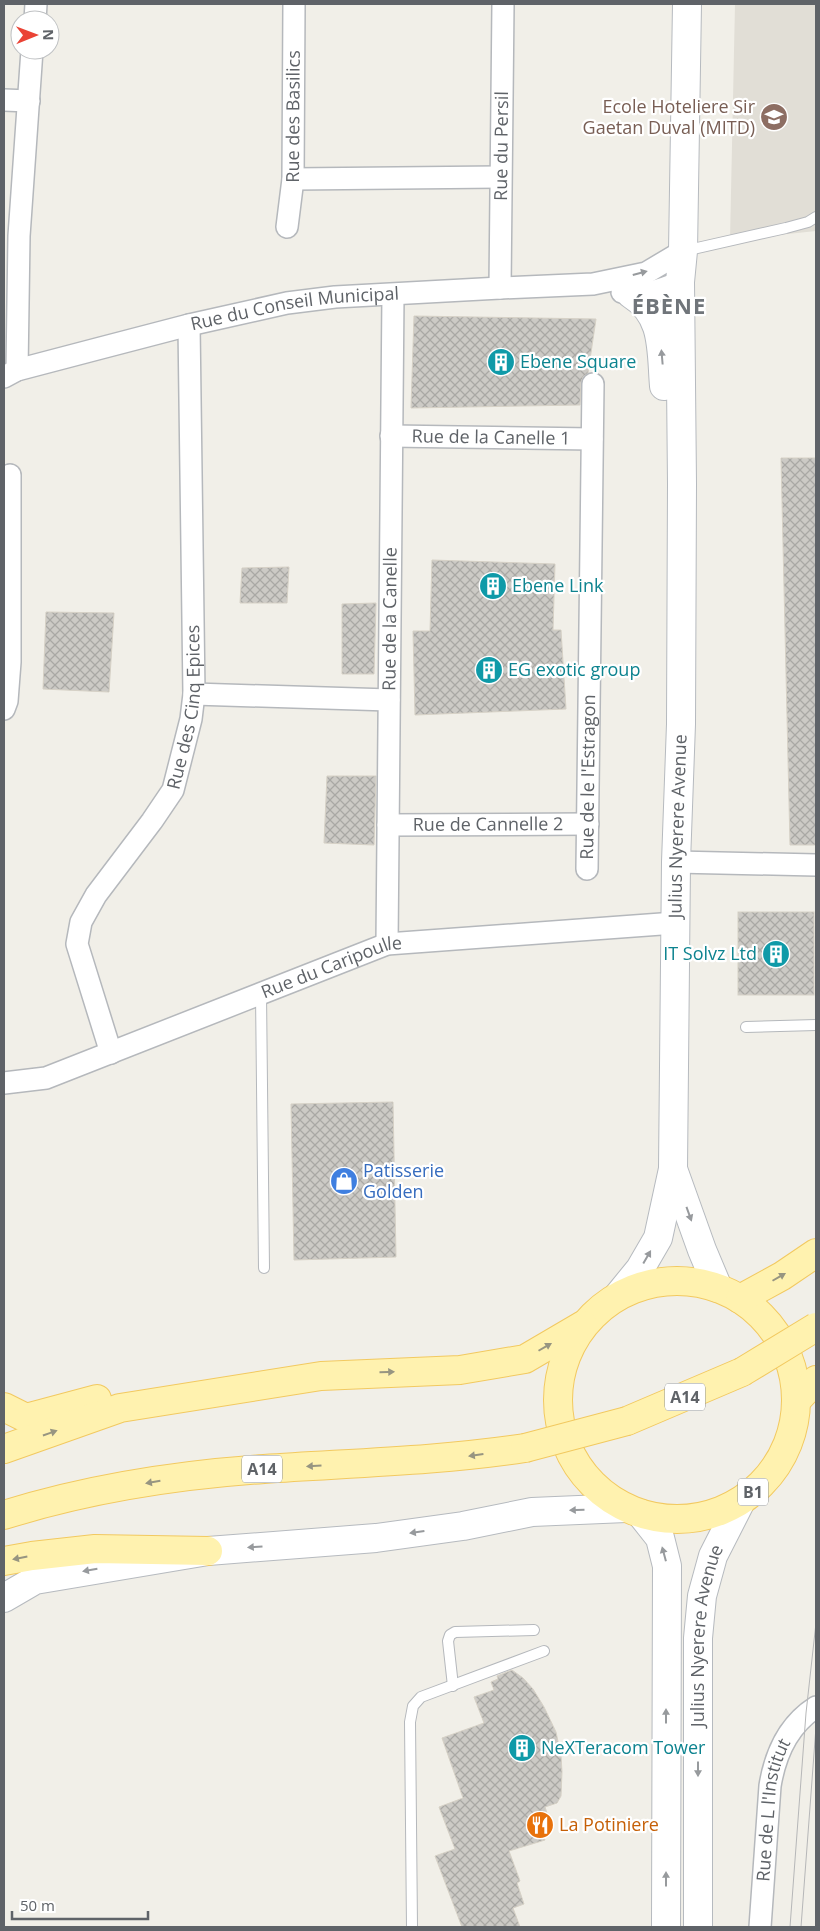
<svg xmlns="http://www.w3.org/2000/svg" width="820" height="1931" font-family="'Open Sans',sans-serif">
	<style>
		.education { fill: #e1ded6 }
		.building { fill: url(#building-cross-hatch); stroke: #d6d1c6 }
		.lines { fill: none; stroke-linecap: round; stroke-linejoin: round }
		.lane-casing { stroke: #b5b8bc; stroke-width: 12 }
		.street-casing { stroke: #b5b8bc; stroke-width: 24 }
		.secondary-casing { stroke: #b6babf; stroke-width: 30 }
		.primary-casing { stroke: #f2c960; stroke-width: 30 }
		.lane { stroke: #fff; stroke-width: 10 }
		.street { stroke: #fff; stroke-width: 21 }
		.secondary { stroke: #fff; stroke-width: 28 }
		.primary { stroke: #fff2af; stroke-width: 28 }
		.tram { stroke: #b6b7b8; stroke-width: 1 }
		.primary-bridge-casing { stroke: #f2c960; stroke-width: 30; stroke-linecap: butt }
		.primary-bridge { stroke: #fff2af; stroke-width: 28 }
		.oneway { fill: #979a9d }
		.oneway2 { fill: #979581 }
		.labels { text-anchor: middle; stroke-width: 4.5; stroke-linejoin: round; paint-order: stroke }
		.shield { fill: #fff; stroke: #8f9295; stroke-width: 1 }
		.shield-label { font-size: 16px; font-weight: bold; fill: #5f6368 }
		.education-label { font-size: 18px; fill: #785e54; stroke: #fff; text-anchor: end }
		.street-label { font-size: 18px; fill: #5f6368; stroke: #fff }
		.culture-label { font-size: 18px; fill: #0d838f; stroke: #fff; text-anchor: start }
		.shop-label { font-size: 18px; fill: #366cbe; stroke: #fff; text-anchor: start }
		.food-label { font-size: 18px; fill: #c56008; stroke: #fff; text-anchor: start }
		.district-label { font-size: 22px; font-weight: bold; letter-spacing: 1px; fill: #70757a; stroke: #fff }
	</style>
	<defs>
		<pattern id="building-cross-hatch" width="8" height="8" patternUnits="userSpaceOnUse" patternTransform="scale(1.25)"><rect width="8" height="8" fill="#cccac5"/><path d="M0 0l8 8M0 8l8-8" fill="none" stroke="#a9a8a4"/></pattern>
	</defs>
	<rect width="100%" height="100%" fill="#f1efe8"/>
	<!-- education -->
	<polygon class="education" points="735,4 816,4 816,231 730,240"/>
	<!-- building -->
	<g class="building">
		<polygon points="414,316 596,319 588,373 583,377 581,383 580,405 411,408"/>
		<polygon points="781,458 816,458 816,845 790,845"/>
		<polygon points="432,560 555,564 553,630 561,630 566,709 415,715 413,631 430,631"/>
		<polygon points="289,567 287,603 240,603 242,568"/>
		<polygon points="376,603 374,674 342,674 342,604"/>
		<polygon points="46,612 114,613 109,692 43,689"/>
		<polygon points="327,776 376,776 374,845 324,843"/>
		<rect x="738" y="912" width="76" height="83"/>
		<polygon points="393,1102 396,1257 294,1260 291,1104"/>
		<polygon points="512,1670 523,1678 533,1689 544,1707 556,1732 561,1756 562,1772 561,1796 557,1803 545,1807 550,1822 540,1825 545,1840 509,1851 520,1881 517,1883 524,1904 513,1908 520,1927 462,1927 435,1856 455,1849 439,1807 463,1798 442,1738 484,1723 474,1697 494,1690 491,1682 498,1679 497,1676"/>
	</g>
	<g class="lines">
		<!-- lane casing -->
		<g class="lane-casing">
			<g id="lane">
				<polyline points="684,251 786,228 808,222 816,217"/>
				<polyline points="261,994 264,1268"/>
				<polyline points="746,1027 816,1025"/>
				<polyline points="453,1686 448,1641 450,1635 455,1632 534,1630"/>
				<polyline points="412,1927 410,1722 413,1706 421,1697 544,1651"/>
			</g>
		</g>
		<!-- street casing -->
		<g class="street-casing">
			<g id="street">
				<polyline points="35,20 36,4"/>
				<polyline points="4,100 29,101"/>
				<polyline points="293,179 500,177"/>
				<path id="s1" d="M287 227 293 179 294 4"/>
				<path id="s2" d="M500 288 503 4"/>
				<path d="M622 292C642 297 661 290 680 282"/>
				<polyline points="17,370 19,236 32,50"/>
				<path id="s3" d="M4 377 17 370 97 349 189 325 287 303 335 297 500 288 593 284 646 273 683 251"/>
				<path id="s4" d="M391 436 592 439"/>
				<polyline points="194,694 389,700"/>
				<polyline points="4,709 7,701 10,662 10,475"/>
				<path id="s5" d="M388 825 588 824"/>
				<polyline points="676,862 816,865"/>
				<path id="s6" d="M587 869 593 384"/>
				<path id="s7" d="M387 944 393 295"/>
				<path id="s8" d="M111 1053 77 944 81 922 96 895 152 821 173 790 191 719 194 694 189 325"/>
				<path id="s9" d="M4 1083 46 1078 387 944 675 923"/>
				<path id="s10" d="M760 1927 770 1786C775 1755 788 1725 816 1707"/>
			</g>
		</g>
		<!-- secondary casing -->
		<g class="secondary-casing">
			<g id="secondary">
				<path d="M631 294C665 315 661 350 664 386"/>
				<polyline points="673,1169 702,1250 718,1288"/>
				<path id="s11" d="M618 1296 640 1269 658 1238 673 1169 676 862 681 724 682 484 680 282 683 251 687 4"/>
				<polyline points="641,1514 660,1538 667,1566 666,1927"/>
				<polyline points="4,1598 35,1580 208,1551 376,1538 463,1526 532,1512 626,1508"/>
				<path id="s12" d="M698 1927V1638L702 1596 713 1556 741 1501"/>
			</g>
		</g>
		<!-- primary casing -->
		<g class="primary-casing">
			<g id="primary">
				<circle cx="677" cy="1400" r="119"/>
				<polyline points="740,1299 782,1276 816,1253"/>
				<polyline points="796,1401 816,1380"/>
				<polyline points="4,1407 26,1418 97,1399"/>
				<polyline points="627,1421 742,1372"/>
				<polyline points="4,1449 120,1408 321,1376 460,1370 525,1359 583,1325"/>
				<path d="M4 1515C87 1489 177 1475 264 1469 351 1463 439 1461 525 1448"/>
				<polyline points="4,1561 32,1556 95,1549 208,1551"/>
			</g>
		</g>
		<!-- lane -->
		<use href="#lane" class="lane"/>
		<!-- street -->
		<use href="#street" class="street"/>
		<!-- secondary -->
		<use href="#secondary" class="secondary"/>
		<!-- primary -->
		<use href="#primary" class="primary"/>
		<!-- tram -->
		<g class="tram">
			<polyline points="790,1927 806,1713 816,1623"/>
			<polyline points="801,1927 816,1727"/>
		</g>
		<!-- primary-bridge casing -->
		<g class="primary-bridge-casing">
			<g id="primary-bridge">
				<polyline points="742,1372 816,1327"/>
				<polyline points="525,1448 627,1421"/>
			</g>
		</g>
		<!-- primary-bridge -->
		<use href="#primary-bridge" class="primary-bridge"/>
	</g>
	<!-- one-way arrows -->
	<defs><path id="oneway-solid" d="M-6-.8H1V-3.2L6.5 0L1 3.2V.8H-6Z" transform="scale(1.25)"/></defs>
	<g class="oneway">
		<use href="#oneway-solid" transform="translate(640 273) rotate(-15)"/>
		<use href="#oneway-solid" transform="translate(662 357) rotate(-95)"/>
		<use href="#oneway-solid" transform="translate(689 1214) rotate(70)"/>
		<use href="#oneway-solid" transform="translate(647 1257) rotate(-60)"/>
		<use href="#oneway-solid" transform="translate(577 1510) rotate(178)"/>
		<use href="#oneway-solid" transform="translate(417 1532) rotate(172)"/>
		<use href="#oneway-solid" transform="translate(255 1547) rotate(176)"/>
		<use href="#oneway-solid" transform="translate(664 1554) rotate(-105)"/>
		<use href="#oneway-solid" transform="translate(90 1570) rotate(170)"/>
		<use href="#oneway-solid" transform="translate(666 1716) rotate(-90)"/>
		<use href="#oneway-solid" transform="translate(698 1769) rotate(90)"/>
		<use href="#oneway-solid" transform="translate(666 1879) rotate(-90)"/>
	</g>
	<g class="oneway2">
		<use href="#oneway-solid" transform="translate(779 1277) rotate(-30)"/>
		<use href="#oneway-solid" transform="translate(545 1347) rotate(-30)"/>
		<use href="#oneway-solid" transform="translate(387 1372) rotate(-2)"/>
		<use href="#oneway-solid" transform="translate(50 1433) rotate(-19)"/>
		<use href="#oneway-solid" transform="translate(476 1455) rotate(172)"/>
		<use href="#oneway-solid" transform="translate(314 1466) rotate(177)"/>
		<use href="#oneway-solid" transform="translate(153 1482) rotate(170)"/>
		<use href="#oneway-solid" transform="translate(20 1558) rotate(169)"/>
	</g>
	<!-- icons -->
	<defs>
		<g id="school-disc" transform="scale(1.4375)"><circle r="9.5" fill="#8d6e63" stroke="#fff"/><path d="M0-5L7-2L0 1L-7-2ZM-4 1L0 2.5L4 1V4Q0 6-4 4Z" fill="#fff"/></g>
		<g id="building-disc" transform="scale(1.4375)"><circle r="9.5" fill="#0f9aa8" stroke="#fff"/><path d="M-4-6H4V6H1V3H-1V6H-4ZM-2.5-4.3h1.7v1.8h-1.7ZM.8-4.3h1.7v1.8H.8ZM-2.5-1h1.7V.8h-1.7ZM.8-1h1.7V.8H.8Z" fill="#fff"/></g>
		<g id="shop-disc" transform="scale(1.4375)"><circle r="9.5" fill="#3f7fe0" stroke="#fff"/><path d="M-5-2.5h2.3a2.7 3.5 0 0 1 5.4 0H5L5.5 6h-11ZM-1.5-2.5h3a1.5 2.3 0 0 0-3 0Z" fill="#fff"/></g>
		<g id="restaurant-disc" transform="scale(1.4375)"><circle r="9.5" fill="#e8710a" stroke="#fff"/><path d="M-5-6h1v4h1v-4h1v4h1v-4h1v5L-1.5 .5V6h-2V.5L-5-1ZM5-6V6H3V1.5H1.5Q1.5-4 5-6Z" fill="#fff"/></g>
	</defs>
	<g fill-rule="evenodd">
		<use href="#school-disc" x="774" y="117"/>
		<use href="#building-disc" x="501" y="362"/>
		<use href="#building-disc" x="493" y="586"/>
		<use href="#building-disc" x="489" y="670"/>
		<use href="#building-disc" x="776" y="954"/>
		<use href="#shop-disc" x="344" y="1181"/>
		<use href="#building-disc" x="522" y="1748"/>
		<use href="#restaurant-disc" x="540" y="1825"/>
	</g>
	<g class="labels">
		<!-- shield labels -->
		<g class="shield">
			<rect x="665" y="1383.5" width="40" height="27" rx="4"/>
			<rect x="242" y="1455.5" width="40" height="27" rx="4"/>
			<rect x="738" y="1478.5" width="30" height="27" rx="4"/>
		</g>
		<g class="shield-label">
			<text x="685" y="1403">A14</text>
			<text x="262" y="1475">A14</text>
			<text x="753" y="1498">B1</text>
		</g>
		<!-- education labels -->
		<g class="education-label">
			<text x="755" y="113">Ecole Hoteliere Sir<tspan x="755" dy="21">Gaetan Duval (MITD)</tspan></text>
		</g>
		<!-- street labels -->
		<g class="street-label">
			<text dy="6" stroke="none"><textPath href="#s1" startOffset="111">Rue des Basilics</textPath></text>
			<text dy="6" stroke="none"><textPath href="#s2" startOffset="142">Rue du Persil</textPath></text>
			<text dy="6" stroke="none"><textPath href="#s3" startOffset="300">Rue du Conseil Municipal</textPath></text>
			<text dy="6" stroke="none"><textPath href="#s4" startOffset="100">Rue de la Canelle 1</textPath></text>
			<text dy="6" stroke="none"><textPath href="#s7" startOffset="325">Rue de la Canelle</textPath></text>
			<text dy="6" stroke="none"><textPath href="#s8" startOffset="382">Rue des Cinq Epices</textPath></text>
			<text dy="6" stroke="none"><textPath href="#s6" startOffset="92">Rue de le I'Estragon</textPath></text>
			<text dy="6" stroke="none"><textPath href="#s5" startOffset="100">Rue de Cannelle 2</textPath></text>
			<text dy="6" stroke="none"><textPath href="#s11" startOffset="484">Julius Nyerere Avenue</textPath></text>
			<text dy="6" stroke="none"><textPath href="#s9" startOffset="349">Rue du Caripoulle</textPath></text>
			<text dy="6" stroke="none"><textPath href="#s12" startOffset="292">Julius Nyerere Avenue</textPath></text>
			<text dy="6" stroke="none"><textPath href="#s10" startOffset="118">Rue de L l'Institut</textPath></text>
		</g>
		<!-- culture labels -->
		<g class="culture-label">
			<text x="520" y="368">Ebene Square</text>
			<text x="512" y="592">Ebene Link</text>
			<text x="508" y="676">EG exotic group</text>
			<text x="757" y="960" text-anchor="end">IT Solvz Ltd</text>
			<text x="541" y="1754">NeXTeracom Tower</text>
		</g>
		<!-- shop labels -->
		<g class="shop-label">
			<text x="363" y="1177">Patisserie<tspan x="363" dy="21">Golden</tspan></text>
		</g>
		<!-- food labels -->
		<g class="food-label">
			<text x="559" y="1831">La Potiniere</text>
		</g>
		<!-- district labels -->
		<g class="district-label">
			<text x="669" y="314">ÉBÈNE</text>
		</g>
	</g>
	<!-- border -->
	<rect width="820" height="1931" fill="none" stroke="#5f6368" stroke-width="10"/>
	<!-- north arrow -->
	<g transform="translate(35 35) rotate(89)"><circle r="24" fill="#ffffff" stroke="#bfc1c3"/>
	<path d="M0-4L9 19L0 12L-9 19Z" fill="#ea4335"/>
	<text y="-8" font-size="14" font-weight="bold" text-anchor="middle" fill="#5f6368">N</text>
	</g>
	<!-- scale -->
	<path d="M12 1911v8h136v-8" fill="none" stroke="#5f6368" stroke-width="2.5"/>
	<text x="20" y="1911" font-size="15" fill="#5f6368" stroke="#ffffff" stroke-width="4" paint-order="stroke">50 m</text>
</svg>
